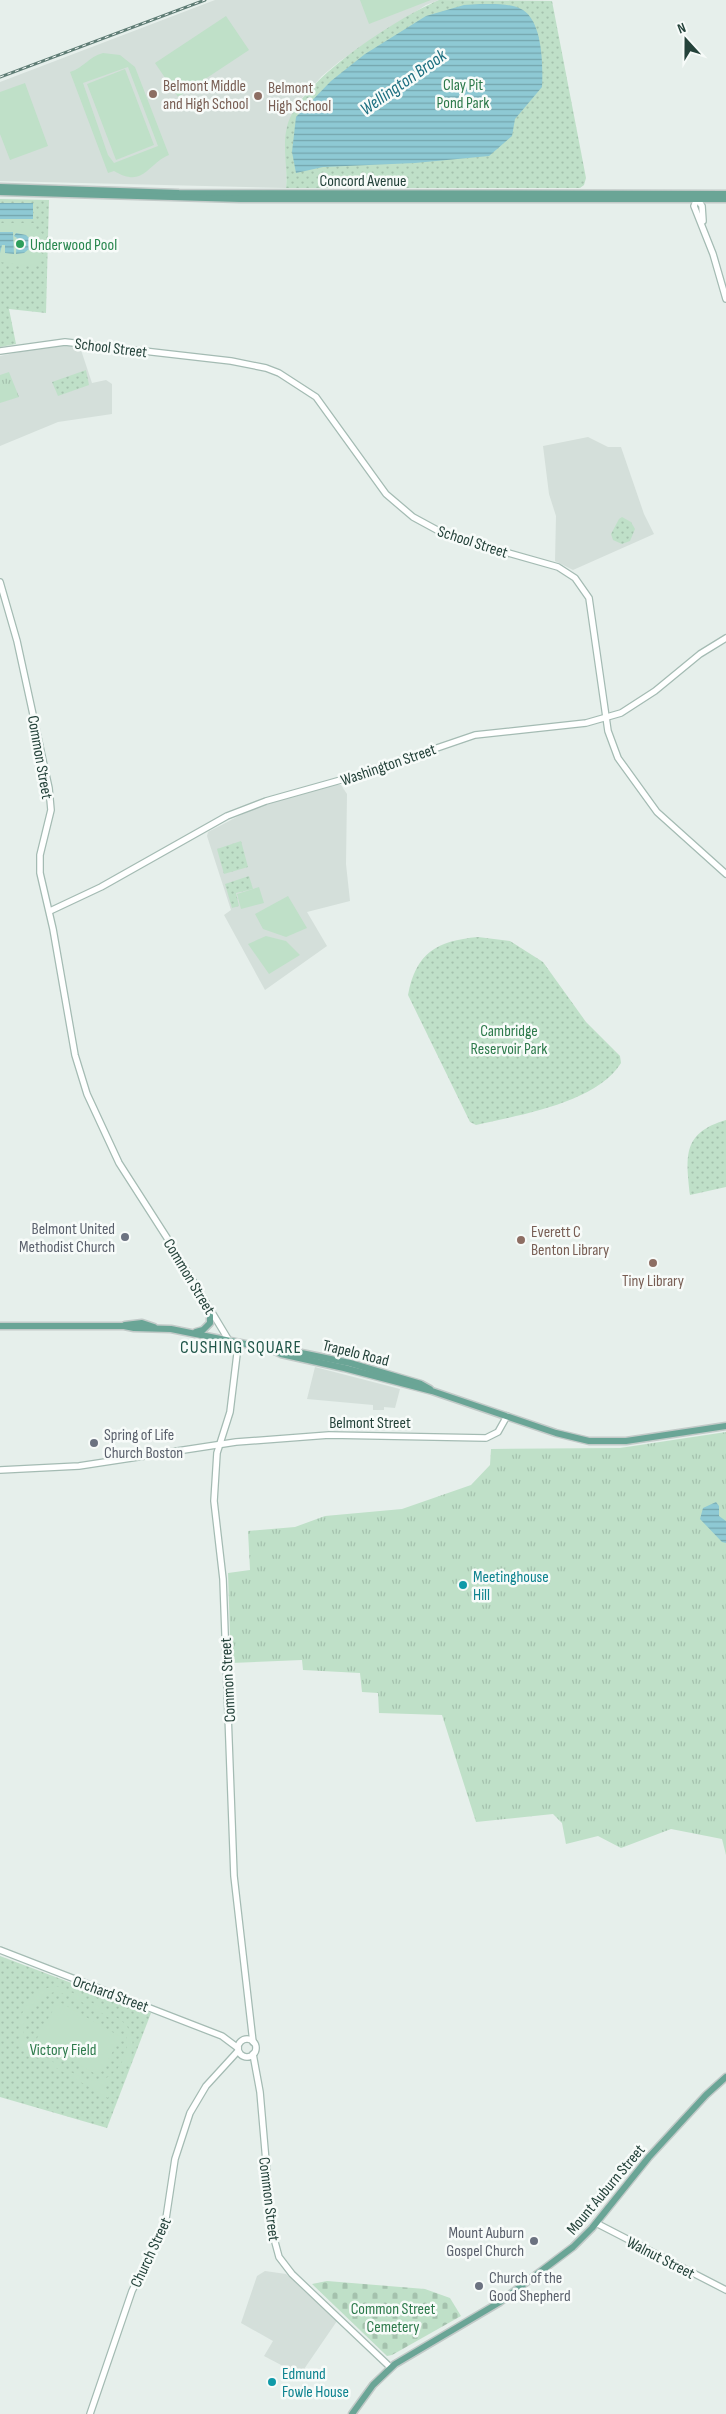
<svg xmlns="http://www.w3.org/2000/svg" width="726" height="2414" font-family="'Sofia Sans Condensed',sans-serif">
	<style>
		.built { fill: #d4dfda }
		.grass { fill: url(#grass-tufts) }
		.cemetery { fill: url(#cemetery-stones) }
		.park { fill: url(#park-dots) }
		.garden { fill: #bfe0c8; fill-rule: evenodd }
		.water { fill: url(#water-rules) }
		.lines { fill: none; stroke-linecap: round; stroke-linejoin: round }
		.secondary-casing { stroke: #a4bbb3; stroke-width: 8 }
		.primary-casing { stroke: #c2cac8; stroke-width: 9 }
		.secondary { stroke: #fff; stroke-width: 5.5 }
		.primary { stroke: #6aa596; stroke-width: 6 }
		.rail-casing { stroke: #5f7d75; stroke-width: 3 }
		.rail { stroke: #f7fbf9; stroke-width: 1; stroke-dasharray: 4; stroke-linecap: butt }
		.education-dot { fill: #8d6e63; stroke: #f7fbf9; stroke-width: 2 }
		.leisure-dot { fill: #2e9e5b; stroke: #f7fbf9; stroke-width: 2 }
		.worship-dot { fill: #6b7280; stroke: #f7fbf9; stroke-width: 2 }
		.culture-dot { fill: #0f9aa8; stroke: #f7fbf9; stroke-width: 2 }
		.labels { text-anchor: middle; stroke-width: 5; stroke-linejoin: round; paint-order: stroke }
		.park-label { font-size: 16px; fill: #2d7a4b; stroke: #f7fbf9 }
		.education-label { font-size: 16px; fill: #785e54; stroke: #f7fbf9; text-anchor: start }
		.street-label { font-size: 16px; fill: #24423a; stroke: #f7fbf9 }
		.leisure-label { font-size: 16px; fill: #27864d; stroke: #f7fbf9; text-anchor: start }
		.worship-label { font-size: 16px; fill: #5b616d; stroke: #f7fbf9; text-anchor: end }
		.culture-label { font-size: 16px; fill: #0d838f; stroke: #f7fbf9; text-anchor: start }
		.water-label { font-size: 18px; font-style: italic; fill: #1c6f80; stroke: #f7fbf9 }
		.neighbourhood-label { font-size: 18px; letter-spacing: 1px; fill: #1f5548; stroke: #f7fbf9 }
	</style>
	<defs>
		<pattern id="grass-tufts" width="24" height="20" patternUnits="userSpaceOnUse" patternTransform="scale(1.25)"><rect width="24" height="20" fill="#bfe0c8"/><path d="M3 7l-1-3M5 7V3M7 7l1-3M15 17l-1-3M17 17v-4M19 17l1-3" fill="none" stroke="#a4c1ad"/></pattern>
		<pattern id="cemetery-stones" width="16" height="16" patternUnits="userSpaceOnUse" patternTransform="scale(1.25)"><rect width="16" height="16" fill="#bfe0c8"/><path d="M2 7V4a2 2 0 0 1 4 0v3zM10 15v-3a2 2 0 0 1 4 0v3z" fill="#a4c1ad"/></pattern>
		<pattern id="park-dots" width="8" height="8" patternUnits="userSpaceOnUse" patternTransform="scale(1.25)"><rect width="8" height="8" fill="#bfe0c8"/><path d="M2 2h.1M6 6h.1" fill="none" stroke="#a4c1ad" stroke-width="1.8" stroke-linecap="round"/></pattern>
		<pattern id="water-rules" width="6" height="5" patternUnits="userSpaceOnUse" patternTransform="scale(1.25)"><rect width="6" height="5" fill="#8ec9d4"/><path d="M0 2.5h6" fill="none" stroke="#74a5ad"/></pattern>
	</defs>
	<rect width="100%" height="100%" fill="#e6efeb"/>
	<!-- built -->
	<g class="built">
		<polygon points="215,0 439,0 426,5 340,61 322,76 300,100 287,128 286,188 0,181 0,82"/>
		<polygon points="67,345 80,347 92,383 106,380 112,384 112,414 58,422 0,446 0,356 48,346"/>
		<polygon points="588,437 608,447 621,447 644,514 654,534 573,570 555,561 556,516 549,494 543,446"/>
		<polygon points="333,785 341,785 347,794 346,864 350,901 307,912 327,946 265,990 224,915 231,910 207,836 208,832 254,808"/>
		<polygon points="315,1367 400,1389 395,1408 384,1407 384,1410 373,1410 373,1405 307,1399"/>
		<polygon points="265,2271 286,2274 337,2321 300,2375 264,2356 273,2341 241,2323 257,2276"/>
	</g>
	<!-- grass -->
	<g class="grass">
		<polygon points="9,372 19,397 0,403 0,375"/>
		<polygon points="726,1432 726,1855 722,1839 671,1829 621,1848 598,1836 566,1844 562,1823 553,1814 476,1822 442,1715 379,1713 378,1693 362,1692 360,1673 303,1670 302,1660 231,1663 228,1573 250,1570 248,1531 295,1527 325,1516 402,1509 471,1485 490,1465 491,1449 620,1448"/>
	</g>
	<!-- cemetery -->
	<polygon class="cemetery" points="327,2281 425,2289 450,2298 461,2316 392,2355 387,2356 312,2284"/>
	<!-- park -->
	<g class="park">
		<path d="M439 0 552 1 586 178 584 185 580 188H286C288 168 282 146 287 127 298 81 397 18 439 0Z"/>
		<polygon points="0,199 49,200 46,313 9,309 16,344 0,347"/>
		<polygon points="86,370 89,385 58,396 52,382"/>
		<polygon points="622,517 631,522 635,529 630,541 622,544 613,540 611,534 619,519"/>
		<polygon points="241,841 248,867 224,874 217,849"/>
		<polygon points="249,876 253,889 236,893 239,906 232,908 225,884"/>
		<path d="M478 937 510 941 543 962 586 1022 620 1056 621 1063C596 1103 519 1115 476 1125L470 1122 408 995C416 953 436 941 478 937Z"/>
		<path d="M726 1120V1187L690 1195C686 1156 682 1133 726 1120Z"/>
		<polygon points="0,1956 151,2013 107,2128 0,2097"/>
	</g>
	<!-- garden -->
	<g class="garden">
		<polygon points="360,0 431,0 369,24"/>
		<polygon points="226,16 249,50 178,97 155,63"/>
		<path d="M103 53 120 55 135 67 169 155C148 163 144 189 114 171L108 173 70 72C85 67 88 57 103 53ZM128 67 158 146 114 163 108 155 83 83Z"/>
		<polygon points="125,69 154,145 116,160 87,84"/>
		<polygon points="25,83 48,146 10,160 0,134 0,92"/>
		<polygon points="0,223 34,223 34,233 42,233 42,241 40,241 39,265 27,266 0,262"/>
		<polygon points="259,887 264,903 241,909 237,894"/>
		<polygon points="288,896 307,928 286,937 263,929 255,914"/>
		<polygon points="266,936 286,941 300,955 269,974 248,944"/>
		<path d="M55 1986C67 1988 119 2016 126 2025 144 2049 122 2078 99 2086L111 2093 108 2098 17 2045C21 2038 18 2033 19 2025 22 2006 36 1989 55 1986ZM56 1992C69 1993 118 2020 124 2031 135 2050 115 2083 93 2081 82 2080 35 2053 28 2043 14 2024 35 1994 56 1992Z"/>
		<polygon points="58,2001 121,2037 99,2076 36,2040"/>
	</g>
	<!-- water -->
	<g class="water">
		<path d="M480 4C494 4 511 3 523 10 543 23 543 66 542 87L515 119 512 136 489 156 415 163 323 167 296 173 292 152 296 117 331 81 365 54 426 16 464 5Z"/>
		<rect x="0" y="203" width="33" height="16"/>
		<polygon points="0,232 13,232 14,254 5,253 5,245 2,245 0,253"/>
		<polygon points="16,233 26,235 30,239 29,249 24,253 16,254 17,238 14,236"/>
		<polygon points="716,1502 719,1506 719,1516 726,1521 726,1543 722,1542 700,1519 703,1508"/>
	</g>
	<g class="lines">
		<!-- secondary casing -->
		<g class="secondary-casing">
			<g id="secondary">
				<polyline points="697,199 694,206 713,254 726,299"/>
				<polyline points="697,199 702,206 703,221"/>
				<polyline points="0,351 65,342 231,361 266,368 279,373 316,397 386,494 413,517 448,536 558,567 575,578 589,598 608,731 618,758 657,812 726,874"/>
				<polyline points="0,582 17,641 49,788 51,810 40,855 40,873 53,929 75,1055 87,1094 119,1163 169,1241 237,1354 230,1412 217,1453 214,1501 223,1579 234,1876 253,2042"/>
				<polyline points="50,911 101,887 227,816 266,801 355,776 475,735 586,723 621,713 655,691 700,654 726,638"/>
				<polyline points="0,1470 79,1466 236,1442 329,1435 486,1438 498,1432 507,1416"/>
				<polyline points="0,1950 222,2036 238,2048"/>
				<circle cx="247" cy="2048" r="9"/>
				<polyline points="253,2054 260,2092 272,2231 279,2257 292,2274 390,2367"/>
				<polyline points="596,2223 726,2290"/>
				<polyline points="90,2414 132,2291 165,2225 175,2159 190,2113 206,2086 238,2051"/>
			</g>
		</g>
		<!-- primary casing -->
		<g class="primary-casing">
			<g id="primary">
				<polyline points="0,187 179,193 726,194"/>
				<polyline points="0,192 240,199 726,199"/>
				<polyline points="125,1325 142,1323 154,1327"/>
				<polyline points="0,1326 124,1326 134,1328 171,1329 270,1349 282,1349 350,1363 421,1384 430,1389"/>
				<polyline points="196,1332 203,1330 210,1323 210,1310"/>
				<polyline points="270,1349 281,1354 344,1368 432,1391 556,1433 589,1441 626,1441 726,1426"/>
				<polyline points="352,2414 373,2385 395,2364 500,2302 573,2247 592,2228 649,2157 706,2095 726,2077"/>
			</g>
		</g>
		<!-- secondary -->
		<use href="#secondary" class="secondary"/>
		<!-- primary -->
		<use href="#primary" class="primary"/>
		<!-- rail casing -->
		<g class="rail-casing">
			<polyline id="rail" points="0,77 205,0"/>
		</g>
		<!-- rail -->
		<use href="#rail" class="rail"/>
	</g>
	<!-- markers -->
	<g class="education-dot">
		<circle cx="153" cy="94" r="5"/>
		<circle cx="258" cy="96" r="5"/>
		<circle cx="521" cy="1240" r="5"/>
		<circle cx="653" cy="1263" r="5"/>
	</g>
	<circle class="leisure-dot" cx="20" cy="244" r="5"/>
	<g class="worship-dot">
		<circle cx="125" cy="1237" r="5"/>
		<circle cx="94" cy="1443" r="5"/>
		<circle cx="534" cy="2241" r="5"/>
		<circle cx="479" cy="2286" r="5"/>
	</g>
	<g class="culture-dot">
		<circle cx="463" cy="1585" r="5"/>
		<circle cx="272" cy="2382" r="5"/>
	</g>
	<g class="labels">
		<!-- park labels -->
		<g class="park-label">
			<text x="463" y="90">Clay Pit<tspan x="463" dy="18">Pond Park</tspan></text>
			<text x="509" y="1036">Cambridge<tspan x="509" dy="18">Reservoir Park</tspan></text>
			<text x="63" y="2055">Victory Field</text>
			<text x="393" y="2314">Common Street<tspan x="393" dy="18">Cemetery</tspan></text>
		</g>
		<!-- education labels -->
		<g class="education-label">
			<text x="163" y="91">Belmont Middle<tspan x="163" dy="18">and High School</tspan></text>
			<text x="268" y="93">Belmont<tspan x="268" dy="18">High School</tspan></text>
			<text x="531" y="1237">Everett C<tspan x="531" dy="18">Benton Library</tspan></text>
			<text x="653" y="1286" text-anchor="middle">Tiny Library</text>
		</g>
		<!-- street labels -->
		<g class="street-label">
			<text x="363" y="186">Concord Avenue</text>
			<text transform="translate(111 347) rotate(7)" y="6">School Street</text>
			<text transform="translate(473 541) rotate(18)" y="6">School Street</text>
			<text transform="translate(41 757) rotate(80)" y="6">Common Street</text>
			<text transform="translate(388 764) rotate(-19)" y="6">Washington Street</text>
			<text transform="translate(190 1276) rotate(59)" y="6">Common Street</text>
			<text transform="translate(356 1352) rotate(14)" y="6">Trapelo Road</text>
			<text x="370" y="1428">Belmont Street</text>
			<text transform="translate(227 1680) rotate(-93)" y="6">Common Street</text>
			<text transform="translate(111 1993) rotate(20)" y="6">Orchard Street</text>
			<text transform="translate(605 2189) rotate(-50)" y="6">Mount Auburn Street</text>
			<text transform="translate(270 2199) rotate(83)" y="6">Common Street</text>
			<text transform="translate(150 2252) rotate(-65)" y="6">Church Street</text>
			<text transform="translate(661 2257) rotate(27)" y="6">Walnut Street</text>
		</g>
		<!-- leisure labels -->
		<g class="leisure-label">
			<text x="30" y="250">Underwood Pool</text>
		</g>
		<!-- worship labels -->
		<g class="worship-label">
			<text x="115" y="1234">Belmont United<tspan x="115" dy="18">Methodist Church</tspan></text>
			<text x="104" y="1440" text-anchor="start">Spring of Life<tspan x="104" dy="18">Church Boston</tspan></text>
			<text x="524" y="2238">Mount Auburn<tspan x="524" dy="18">Gospel Church</tspan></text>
			<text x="489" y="2283" text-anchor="start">Church of the<tspan x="489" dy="18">Good Shepherd</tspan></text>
		</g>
		<!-- culture labels -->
		<g class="culture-label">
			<text x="473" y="1582">Meetinghouse<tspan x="473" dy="18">Hill</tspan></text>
			<text x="282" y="2379">Edmund<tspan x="282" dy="18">Fowle House</tspan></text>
		</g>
		<!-- water labels -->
		<g class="water-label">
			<text transform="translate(403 82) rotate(-35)" y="6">Wellington Brook</text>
		</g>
		<!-- neighbourhood labels -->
		<g class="neighbourhood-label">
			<text x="241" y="1353">CUSHING SQUARE</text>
		</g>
	</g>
	<!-- north arrow -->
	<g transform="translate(686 40) rotate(339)" stroke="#f7fbf9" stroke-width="4" paint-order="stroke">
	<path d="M0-4L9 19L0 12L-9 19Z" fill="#24423a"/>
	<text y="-8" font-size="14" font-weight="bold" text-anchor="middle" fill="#24423a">N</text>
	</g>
</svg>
